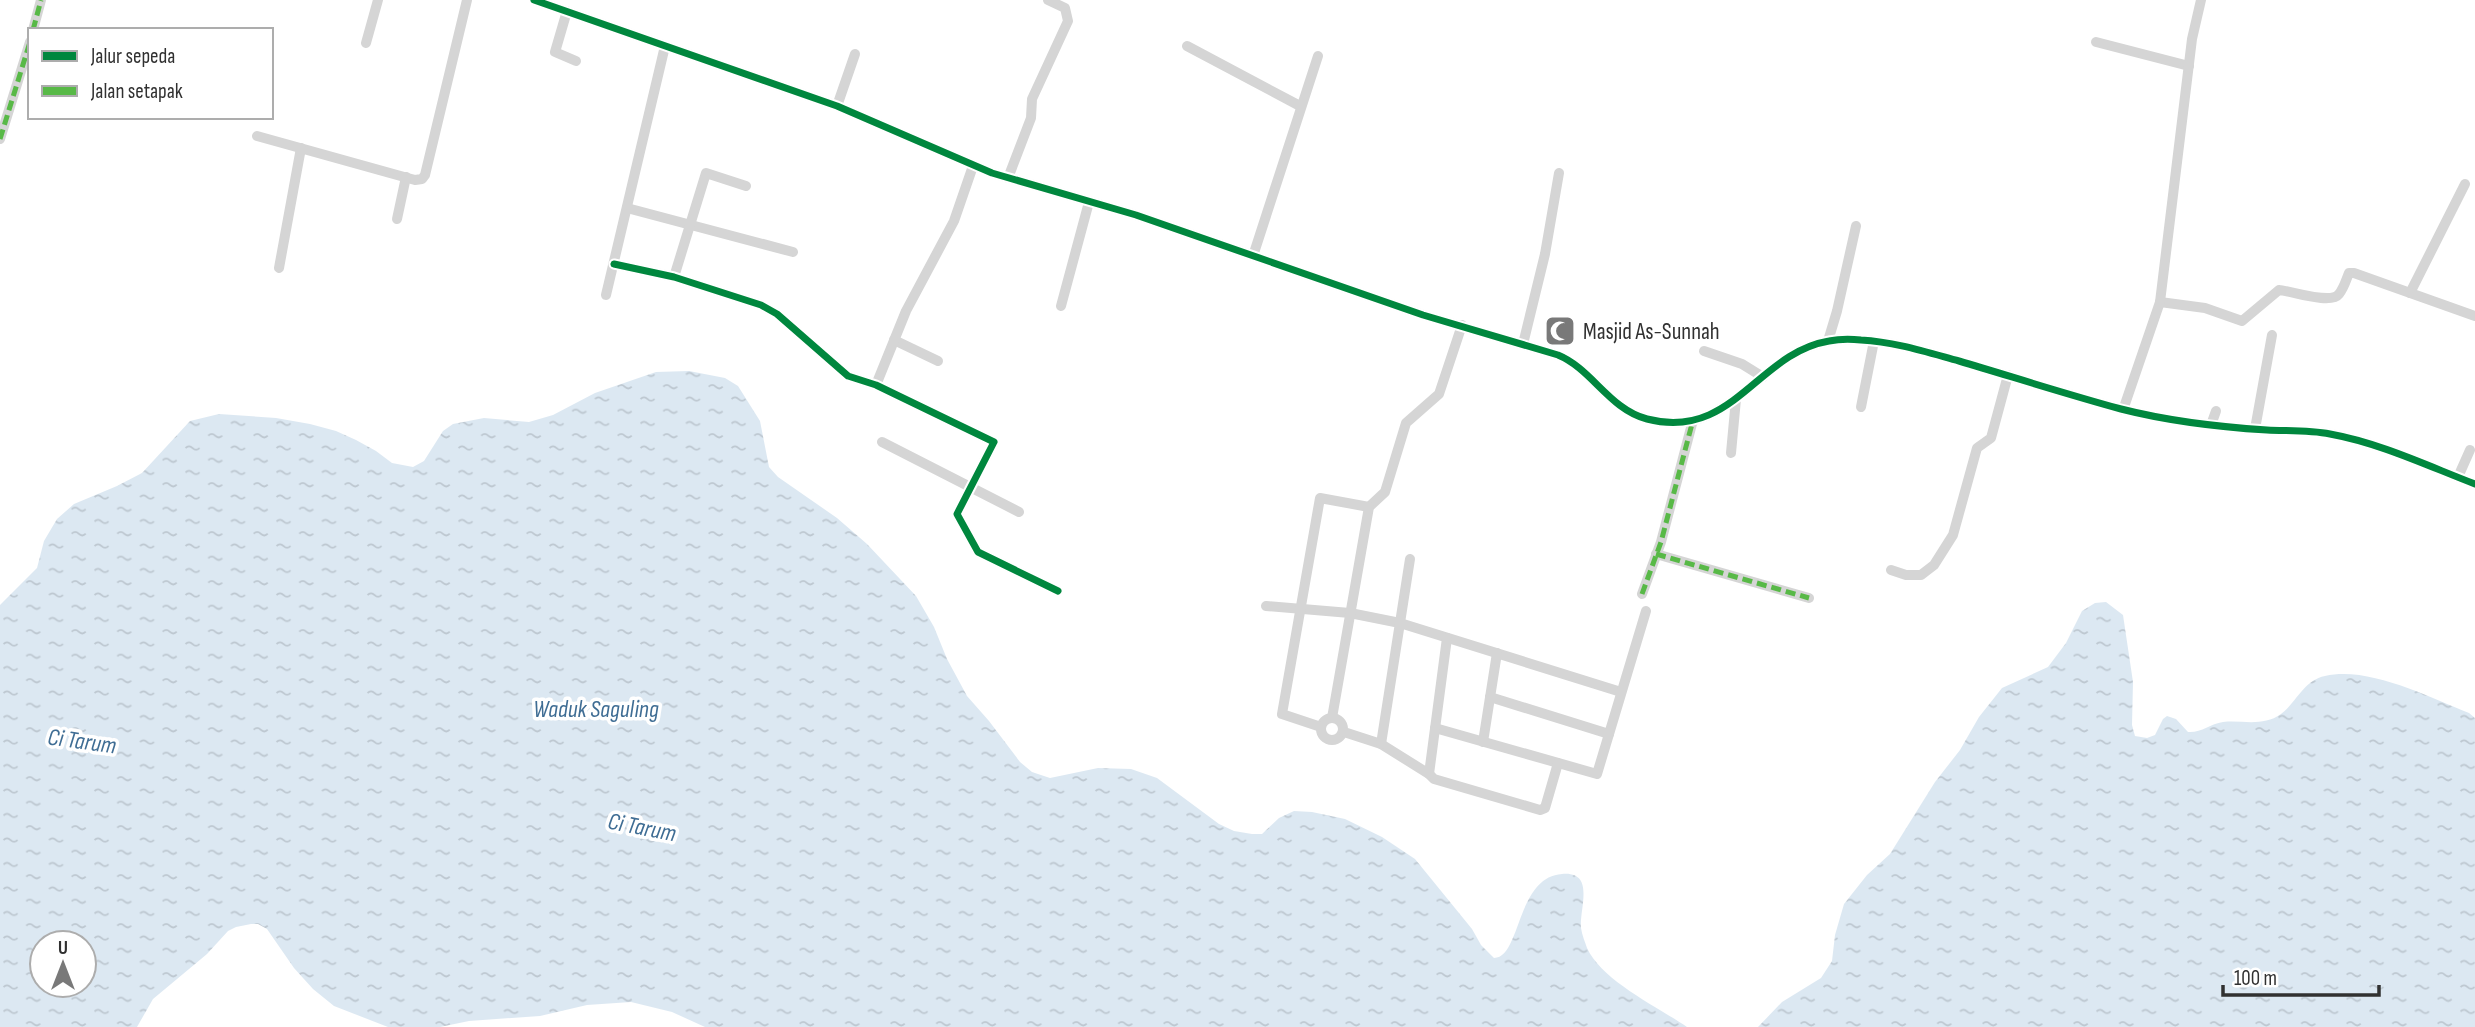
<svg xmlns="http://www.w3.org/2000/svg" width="2475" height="1027" font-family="'Sofia Sans Condensed',sans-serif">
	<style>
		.water { fill: url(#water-ripples); fill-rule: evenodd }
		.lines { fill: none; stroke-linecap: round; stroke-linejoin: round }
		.street { stroke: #d5d5d5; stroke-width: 10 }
		.quiet { stroke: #58b947; stroke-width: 5; stroke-dasharray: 10 5; stroke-linecap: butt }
		.cycleway-casing { stroke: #fff; stroke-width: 11 }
		.cycleway { stroke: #00873e; stroke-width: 7 }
		.labels { text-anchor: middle; stroke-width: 7; stroke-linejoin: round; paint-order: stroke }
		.poi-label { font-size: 23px; fill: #313131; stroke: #fff; text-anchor: start }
		.water-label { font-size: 24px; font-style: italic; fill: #3f6d94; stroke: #fff }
	</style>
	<defs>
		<pattern id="water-ripples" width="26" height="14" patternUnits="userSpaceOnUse" patternTransform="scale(1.75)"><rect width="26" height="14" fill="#dce8f2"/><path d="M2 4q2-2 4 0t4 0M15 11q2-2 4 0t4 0" fill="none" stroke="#bdc7d0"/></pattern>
	</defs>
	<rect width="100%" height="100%" fill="#fff"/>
	<!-- water -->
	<g class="water">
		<path d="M689 371 725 378 738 386 760 421 769 467 778 477 837 518 867 544 916 596 934 627 947 659 967 696 989 721 1020 762 1032 772 1050 778 1098 768 1131 769 1157 778 1219 824 1234 831 1252 834H1262L1279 818 1294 811 1312 812 1345 819 1382 837 1415 859 1472 929 1481 945 1494 958C1521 958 1516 877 1562 874 1596 871 1579 909 1581 928 1582 935 1585 942 1587 948 1602 981 1658 1007 1687 1027H705L672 1012 631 1002 587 1005 540 1016 469 1021 440 1027H388L334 1006 313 989 294 968 267 929 258 924H251L236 927 228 931 207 954 153 999 137 1027H0V605L37 568 44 541 57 519 74 504 117 486 142 473 190 421 219 414 276 418 310 424 336 431 356 440 376 451 392 463 413 467 424 461 443 431 453 424 484 418 529 422 553 415 595 393 656 372ZM42 943H84V985H42Z"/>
		<path d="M2106 602 2123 615 2133 682 2132 725 2135 736 2147 738 2155 735 2163 719 2167 716 2176 719 2188 732C2201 733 2210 724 2223 722 2243 720 2263 727 2281 714 2296 703 2304 680 2325 676 2369 666 2428 697 2469 713L2475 718V1027H1758L1782 1002 1821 978 1832 961 1835 935 1844 904 1867 875 1890 854 1935 782 1960 750 1979 717 2002 688 2048 667 2066 643 2082 611 2095 603Z"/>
	</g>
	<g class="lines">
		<!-- street -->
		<g class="street">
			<path d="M534 0 837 106 992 173 1136 215 1423 315 1558 355C1592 369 1609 409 1647 419 1733 441 1757 353 1829 341 1839 339 1851 339 1861 340 1895 342 1926 352 1959 361 2013 377 2066 394 2121 409 2168 421 2219 427 2267 430 2288 431 2310 430 2330 434 2380 443 2428 466 2475 484"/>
			<polyline points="567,11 555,52 576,61"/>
			<polyline points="33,30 41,0"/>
			<polyline points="2096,42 2189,66"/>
			<polyline points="366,43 378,0"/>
			<polyline points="1187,46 1300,106"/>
			<polyline points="837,106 855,54"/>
			<polyline points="257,136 415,180 422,179 425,175 467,0"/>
			<polyline points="0,139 30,42"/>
			<polyline points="1008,178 1031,118 1032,99 1068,21 1065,8 1048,0"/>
			<polyline points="627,208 793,252"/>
			<polyline points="397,219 406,177"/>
			<polyline points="1253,256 1318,56"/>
			<polyline points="614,264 674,277 761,305 777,314 848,376 876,385 994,442 957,514 978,552 1058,591"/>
			<polyline points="279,268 301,148"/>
			<polyline points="674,277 706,173 746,186"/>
			<polyline points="2410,293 2465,184"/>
			<polyline points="606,295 665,46"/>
			<path d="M2160 302 2205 308 2242 321 2279 290C2292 291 2331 305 2339 294 2344 288 2346 280 2349 273H2354L2475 316"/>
			<polyline points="1061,306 1089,202"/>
			<polyline points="894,340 938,361"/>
			<polyline points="1828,341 1837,311 1856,226"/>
			<polyline points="1523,344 1545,254 1559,173"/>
			<polyline points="1704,351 1742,364 1763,377"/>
			<polyline points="876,385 906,311 954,221 973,166"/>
			<polyline points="1861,407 1874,341"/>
			<polyline points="2123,410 2160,302 2192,39 2201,0"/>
			<polyline points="2211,425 2216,411"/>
			<polyline points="2255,429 2272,335"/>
			<polyline points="882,442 1019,512"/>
			<polyline points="1731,453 1736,399"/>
			<polyline points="2458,477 2470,450"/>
			<polyline points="1656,554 1809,598"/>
			<polyline points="1891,570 1906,575 1921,575 1934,565 1953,535 1977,448 1991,438 2008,375"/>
			<polyline points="1642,594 1661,542 1693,420"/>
			<polyline points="1266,606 1350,613 1400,623 1621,692"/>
			<polyline points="1490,697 1609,734"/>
			<circle cx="1332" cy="729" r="11"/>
			<polyline points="1332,718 1369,507 1385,492 1406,423 1439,394 1462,325"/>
			<polyline points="1321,727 1282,714 1320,498 1369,507"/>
			<polyline points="1435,728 1597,774 1646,611"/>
			<polyline points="1344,732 1381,744 1429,774 1434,779 1540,810 1545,808 1558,763"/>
			<polyline points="1483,742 1497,653"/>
			<polyline points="1381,744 1410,559"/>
			<polyline points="1429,774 1447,638"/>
		</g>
		<!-- quiet -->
		<g class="quiet">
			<polyline points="33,30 41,0"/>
			<polyline points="0,139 30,42"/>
			<polyline points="1656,554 1809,598"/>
			<polyline points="1642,594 1661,542 1693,420"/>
		</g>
		<!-- cycleway casing -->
		<g class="cycleway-casing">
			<g id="cycleway">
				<path d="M534 0 837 106 992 173 1136 215 1423 315 1558 355C1592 369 1609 409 1647 419 1733 441 1757 353 1829 341 1839 339 1851 339 1861 340 1895 342 1926 352 1959 361 2013 377 2066 394 2121 409 2168 421 2219 427 2267 430 2288 431 2310 430 2330 434 2380 443 2428 466 2475 484"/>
				<polyline points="614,264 674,277 761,305 777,314 848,376 876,385 994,442 957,514 978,552 1058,591"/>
			</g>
		</g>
		<!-- cycleway -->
		<use href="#cycleway" class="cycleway"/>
	</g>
	<!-- icons -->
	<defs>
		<g id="mosque-square" transform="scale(1.575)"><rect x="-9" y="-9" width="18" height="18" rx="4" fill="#797979" stroke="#fff"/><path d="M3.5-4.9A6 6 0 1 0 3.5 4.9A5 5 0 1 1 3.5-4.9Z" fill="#fff"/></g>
	</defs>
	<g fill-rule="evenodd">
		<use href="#mosque-square" x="1560" y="331"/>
	</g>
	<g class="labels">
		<!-- poi labels -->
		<g class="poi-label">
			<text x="1583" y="339">Masjid As-Sunnah</text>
		</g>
		<!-- water labels -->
		<g class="water-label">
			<text x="596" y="717">Waduk Saguling</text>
			<text transform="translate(82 741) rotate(8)" y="8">Ci Tarum</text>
			<text transform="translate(642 827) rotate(11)" y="8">Ci Tarum</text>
		</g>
	</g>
	<!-- legend -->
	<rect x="28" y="28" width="245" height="91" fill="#ffffff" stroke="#adadad" stroke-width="2"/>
	<rect x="42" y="51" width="35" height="10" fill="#00873e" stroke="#adadad" stroke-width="2"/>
	<text x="91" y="63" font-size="21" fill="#313131">Jalur sepeda</text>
	<rect x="42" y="86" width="35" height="10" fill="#58b947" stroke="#adadad" stroke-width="2"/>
	<text x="91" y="98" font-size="21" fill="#313131">Jalan setapak</text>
	<!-- north arrow -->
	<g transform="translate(63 964)"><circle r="33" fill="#ffffff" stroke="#adadad" stroke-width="2"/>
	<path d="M0-5L12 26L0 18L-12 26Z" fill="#797979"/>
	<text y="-10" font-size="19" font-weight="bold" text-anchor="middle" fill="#313131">U</text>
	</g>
	<!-- scale -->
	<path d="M2223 985v10h156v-10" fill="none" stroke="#313131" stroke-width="3.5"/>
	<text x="2234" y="985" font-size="21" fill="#313131" stroke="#ffffff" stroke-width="5" paint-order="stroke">100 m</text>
</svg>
